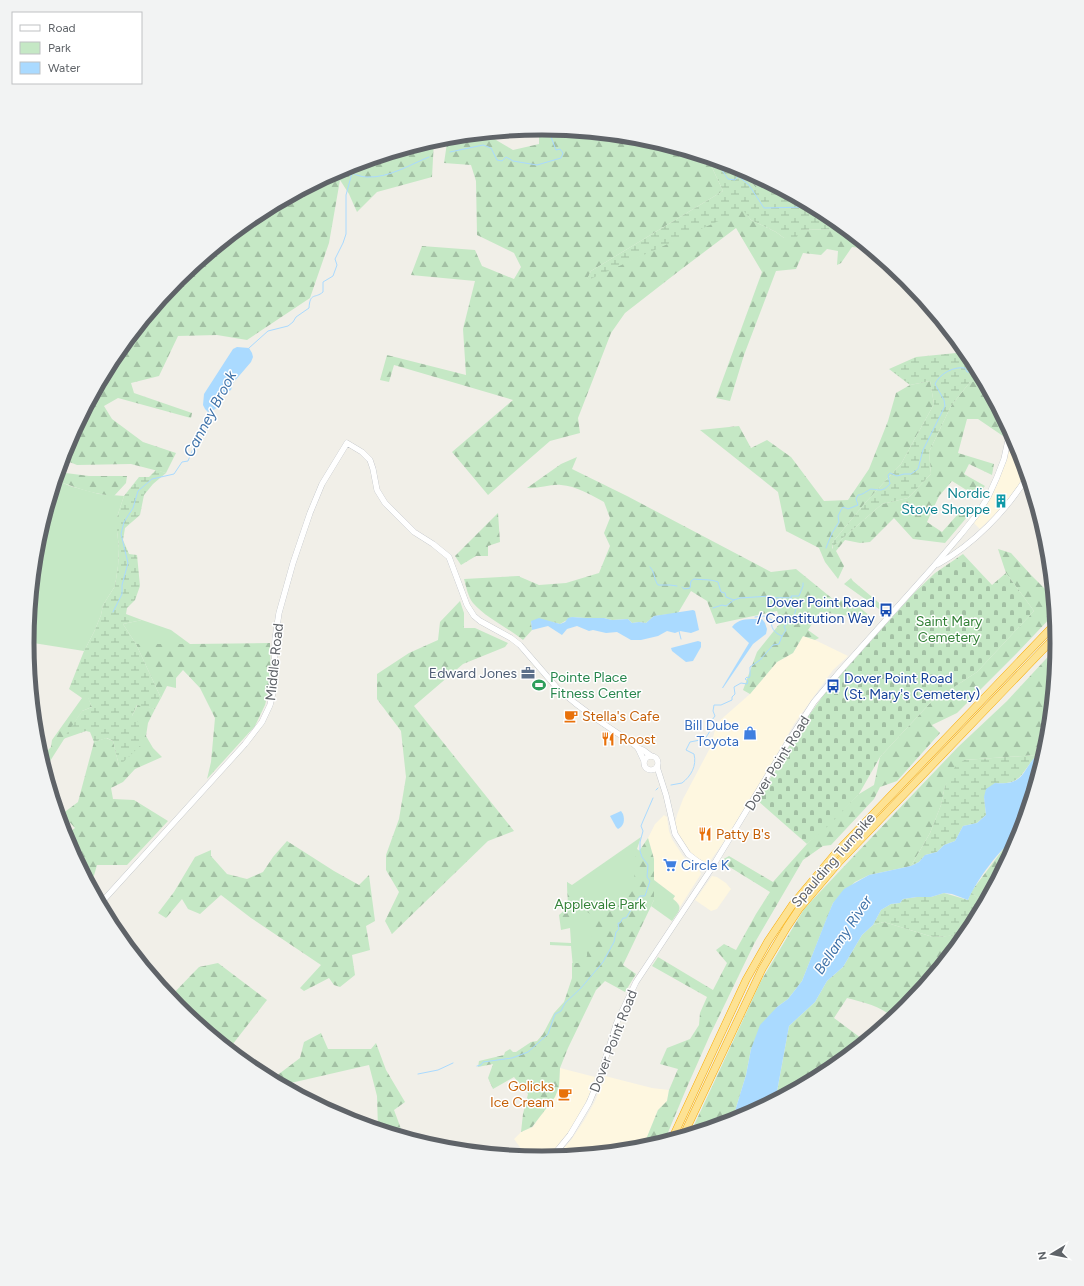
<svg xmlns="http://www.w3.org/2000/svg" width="1084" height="1286" font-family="Figtree,sans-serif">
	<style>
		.commercial { fill: #fef7e0 }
		.green { fill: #c5e8c5 }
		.forest { fill: url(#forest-firs) }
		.wetland { fill: url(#wetland-marsh) }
		.cemetery { fill: url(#cemetery-stones) }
		.water { fill: #aadaff }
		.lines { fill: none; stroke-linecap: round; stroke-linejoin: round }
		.stream { stroke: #aadaff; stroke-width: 1 }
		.secondary-casing { stroke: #b6babf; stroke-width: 6 }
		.highway-casing { stroke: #f9ab00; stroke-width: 8 }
		.secondary { stroke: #fff; stroke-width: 5.5 }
		.highway { stroke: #fde293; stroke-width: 7 }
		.labels { text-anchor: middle; stroke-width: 3; stroke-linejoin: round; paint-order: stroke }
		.culture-label { font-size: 14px; fill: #0d838f; stroke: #fff; text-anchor: end }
		.transit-label { font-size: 14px; fill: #164399; stroke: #fff; text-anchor: end }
		.park-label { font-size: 14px; fill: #348238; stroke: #fff }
		.street-label { font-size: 14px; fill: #5f6368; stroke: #fff }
		.service-label { font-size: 14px; fill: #4e5e75; stroke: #fff; text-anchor: end }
		.leisure-label { font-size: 14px; fill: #27864d; stroke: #fff; text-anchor: start }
		.food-label { font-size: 14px; fill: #c56008; stroke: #fff; text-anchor: start }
		.shop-label { font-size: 14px; fill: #366cbe; stroke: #fff; text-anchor: end }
		.water-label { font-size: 15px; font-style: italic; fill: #4174aa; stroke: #fff }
		.rim { fill: none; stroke: #5f6368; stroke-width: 5 }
	</style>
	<defs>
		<pattern id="forest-firs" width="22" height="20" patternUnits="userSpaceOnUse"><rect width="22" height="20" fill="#c5e8c5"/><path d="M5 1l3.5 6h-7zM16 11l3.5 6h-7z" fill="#a3c0a4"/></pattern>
		<pattern id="wetland-marsh" width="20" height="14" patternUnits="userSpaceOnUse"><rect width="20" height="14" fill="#c5e8c5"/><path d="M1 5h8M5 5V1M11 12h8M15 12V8" fill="none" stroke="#a3c0a4"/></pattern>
		<pattern id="cemetery-stones" width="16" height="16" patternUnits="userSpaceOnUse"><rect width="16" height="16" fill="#c5e8c5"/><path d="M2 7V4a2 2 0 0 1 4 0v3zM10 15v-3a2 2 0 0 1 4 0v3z" fill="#a3c0a4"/></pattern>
	</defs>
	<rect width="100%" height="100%" fill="#f1efe8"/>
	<!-- commercial -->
	<g class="commercial">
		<polygon points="1009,449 1020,453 1026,474 1011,496 999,511 980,529 974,523 985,507 997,485"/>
		<polygon points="803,636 815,640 848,656 833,670 794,724 776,756 723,843 708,864 704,863 694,856 688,850 677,832 675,823 677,815 683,799 710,748 717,723 750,694 777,662 793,653"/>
		<polygon points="664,815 667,817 669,831 672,839 683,856 692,865 699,869 701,874 680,907 679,904 673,899 675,896 654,880 654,859 648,838 655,824"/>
		<polygon points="712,876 717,877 726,883 731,889 717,909 711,911 695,900"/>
		<polygon points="560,1068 595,1077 589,1096 573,1126 557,1148 547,1157 527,1157 514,1139 521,1132 533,1127 559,1087"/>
		<polygon points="605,1076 652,1088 669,1090 667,1101 658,1110 647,1137 641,1148 557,1156 571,1140 585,1119 595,1101"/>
	</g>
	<!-- green -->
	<g class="green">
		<polygon points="56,480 70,486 99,494 124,496 117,517 117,531 119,548 118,566 115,586 103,605 101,615 94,632 84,651 27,642 37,542"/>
		<polygon points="142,620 171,630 190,644 136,644 123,624"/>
		<polygon points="641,837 637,849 650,859 647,885 574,978 571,946 550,945 550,942 571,943 567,882 572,885"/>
		<path d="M654 880 675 896 673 899C684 908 679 911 672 921L651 906 654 900Z"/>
	</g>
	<!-- forest -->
	<g class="forest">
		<polygon points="539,128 643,138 704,157 709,161 723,191 591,271 587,280 743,209 751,220 776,232 784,238 800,230 839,229 848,231 870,249 852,247 841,263 837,265 838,251 827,249 821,255 803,253 796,269 776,271 744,355 730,401 716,398 762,272 736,228 679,271 625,313 611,333 578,418 580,433 550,441 488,495 452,452 513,400 394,365 389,382 380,380 387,355 466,375 463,329 475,281 411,275 422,246 475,250 482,266 514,279 521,267 514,253 477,235 476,181 471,165 444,163 447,143 491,137 513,150 539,144"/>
		<path d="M434 140 432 177 377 192 357 212 349 194 340 180 329 243 310 298 247 340 217 335 178 336 159 376 131 383 134 393 192 413 191 418 118 398 104 406 112 419 143 442 176 453 166 473 131 464 77 465 62 459 66 446 114 357 178 279 256 215 345 167 406 149C416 148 424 143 434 140Z"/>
		<polygon points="746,171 797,198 788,199 775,187 755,187 747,176"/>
		<polygon points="930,381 934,404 901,464 865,503 832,543 832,549 835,545 882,504 908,498 931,474 929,452 951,406 970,382 983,382 1004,420 1003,436 978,419 967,419 958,453 994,464 992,475 969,464 964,474 985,486 976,496 952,481 939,496 927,522 942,532 959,513 968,516 945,543 913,539 894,518 870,542 860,543 845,540 836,551 844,566 838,579 825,562 819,548 786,531 778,492 700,430 739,426 751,448 767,440 791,457 824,501 848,500 869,469 888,421 896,393 910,385"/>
		<path d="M577 457 572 469 627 496 771 572 796 569 834 600 852 601 871 617 865 622 851 616 820 612 808 630 819 638 815 640 803 636 793 653 777 662 750 694 743 690 757 652 781 622 777 611 716 624 707 601 691 591 678 613 654 616 646 623 639 622 632 623 628 619 612 620 604 618H585L572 617 560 624 553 622 531 621 532 630 523 640C507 627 486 618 473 603 468 597 466 586 464 579L518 576 539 585 566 583 599 573 610 546 604 533 610 518 604 502C591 495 576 486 561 485 550 484 538 489 527 488L561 464Z"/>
		<path d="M58 472 89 476H127L126 483 114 496C94 494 75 488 56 480Z"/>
		<polygon points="498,513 500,542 488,546 488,556 476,556 461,565 455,556"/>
		<polygon points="998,549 1011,553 1031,575 1049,593 1050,575 1054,614 1017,653 957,713 932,725 940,733 897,781 880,787 874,799 831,845 823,846 803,860 754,944 710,1035 687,1087 664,1142 641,1148 647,1137 658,1110 667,1101 669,1090 678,1069 660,1064 667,1048 690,1039 699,1025 700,1013 707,997 652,966 658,957 713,990 727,963 716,950 724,944 736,950 756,914 770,892 720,861 729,856 773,882 807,844 859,794 874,785 880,757 931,702 977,672 1034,611 1006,573"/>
		<polygon points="851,578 853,581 884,607 879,609 844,584"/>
		<polygon points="460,601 464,613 464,628 475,628 508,643 505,647 463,664 414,706 514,831 488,841 392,934 385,921 399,892 386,870 386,855 399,819 406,777 401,731 377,699 377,674 409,653 438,640 440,622"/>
		<polygon points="270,643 271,681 265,705 255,726 207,779 211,762 215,718 200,688 183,670 176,678 176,688 167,686 161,698 136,644 190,644"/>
		<polygon points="1057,647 1047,744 1045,750 1037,755 964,760 945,786 941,805 930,833 911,866 869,875 855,882 833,903 802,981 788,999 777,1007 751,1049 746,1075 732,1121 690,1134 761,981 804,909 851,859 958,747 1007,701"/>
		<polygon points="88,697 92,707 82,711 45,769 41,758 51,747 52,740 82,698"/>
		<polygon points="138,704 155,709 148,723 146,736 153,748 162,757 135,769 123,782 111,788 113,799 134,800 168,821 127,865 97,865 91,886 65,835 75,828 62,814 78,802 94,742 106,738 113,741 119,766 132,716"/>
		<polygon points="1022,824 1018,840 981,909 980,900 971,892"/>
		<polygon points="648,838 654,859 654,900 623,965 636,974 625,992 605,981 596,990 568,1048 560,1068 559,1087 555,1097 532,1127 521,1132 523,1114 528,1094 514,1077 493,1089 488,1078 493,1064 478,1067 479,1061 504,1055 505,1052 510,1049 513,1052 516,1052 531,1042 537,1041 543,1034 554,1013 564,1002 572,978 572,963 583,963 587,956 587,944 595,932 593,916 580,907 570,928 561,930 559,915 568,907 567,882 596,906 609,910 613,909 620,901 631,893 635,882 634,871 635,857"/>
		<polygon points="287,841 334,871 359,885 369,875 375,921 366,926 370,950 352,955 355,975 340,987 334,985 329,978 304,991 300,988 321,965 251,918 221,895 200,914 188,909 182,899 166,918 158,913 174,892 195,857 211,850 211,856 227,874 247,879 263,872 273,857"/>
		<path d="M884 922 933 937 961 935 967 933 906 1007 893 1018C882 1006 862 1002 847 998L834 1018 865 1041 828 1071 774 1100 776 1097 789 1026 815 1002 827 981 843 967 862 935 873 925Z"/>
		<polygon points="218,963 267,1000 229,1049 178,1007 170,997 199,967"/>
		<polygon points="321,1033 328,1049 371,1049 376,1043 386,1070 405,1102 394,1110 404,1137 378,1129 377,1096 369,1065 282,1085 276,1082 275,1077 300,1058 304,1042"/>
	</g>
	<!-- wetland -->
	<g class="wetland">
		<polygon points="704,157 739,167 746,171 747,176 755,187 776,187 788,199 797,198 828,215 848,231 839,229 800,230 797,237 784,238 776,232 751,220 743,210 586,281 591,271 723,191 709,161"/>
		<polygon points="966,352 970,357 983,382 970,382 951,406 929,452 931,474 908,498 882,504 835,545 833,550 832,543 865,503 901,464 934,404 930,381 910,385 889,369 916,357"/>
		<polygon points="156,470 166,473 153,484 144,495 140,515 125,528 123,540 129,554 137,555 140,586 135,600 127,608 126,614 142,620 123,624 136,644 161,698 155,709 137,705 132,716 141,725 141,745 119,766 113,741 107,738 94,742 90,732 86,731 63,739 82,711 92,707 88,698 82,698 69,689 84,651 94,632 101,615 103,605 115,586 118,566 119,548 117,531 117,517 124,496 139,477 149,477"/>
		<path d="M1037 755C1020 773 1023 785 995 783L984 797 986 815 977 823 963 826 955 841 944 845 937 852 925 855 919 862 911 866 930 833 941 805 945 786 955 767 964 760Z"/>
		<polygon points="971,892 980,900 981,909 970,929 967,933 962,935 933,937 884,922 873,925 881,910 891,904 900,903 903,899 917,897 931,897 944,893 968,900"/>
	</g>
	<!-- cemetery -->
	<polygon class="cemetery" points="963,554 992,585 1006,573 1034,611 977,672 931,702 880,757 859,794 829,825 807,844 757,800 761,794 802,725 828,689 914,593 935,573"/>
	<!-- water -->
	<g class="water">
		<path d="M237 347 249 348 252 353 253 357 251 362 233 383 231 390C227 392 222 394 220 398 215 407 221 408 208 412L205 409 203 405 204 394 233 349Z"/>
		<polygon points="693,610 695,611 699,630 691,633 680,631 675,633 667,631 658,636 641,640 631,640 617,632 606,633 593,630 589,631 577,626 567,629 562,635 548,626 532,630 531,621 539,618 560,624 565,622 568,618 572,617 585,618 604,618 612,620 628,619 632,623 639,622 646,623 654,616"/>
		<path d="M755 619H762L765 623 767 629 766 634 753 644 723 688H722L749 643 732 627C738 619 746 619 755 619Z"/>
		<polygon points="698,641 701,642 701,647 693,661 686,662 672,651 671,648"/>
		<path d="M1045 750 1018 838C1003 842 974 885 968 900L952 894 944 893 931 897H917L903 899 900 903 891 904 881 910 873 925 862 935 843 967 827 981 815 1002 789 1026 776 1097 774 1100 739 1119 732 1121 746 1075 751 1049 760 1025 777 1007 788 999 802 981 828 915 833 903 844 889 869 875 911 866 919 862 925 855 937 852 944 845 955 841 963 826 977 823 986 815 984 797 986 789 995 783C1031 786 1020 763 1045 750Z"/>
		<path d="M621 811 623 814C625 820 624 826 618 829L616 827 610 816Z"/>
	</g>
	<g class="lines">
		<!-- stream -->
		<g class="stream">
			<polyline points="450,152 483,145 491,148 497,160 502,161 506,157 513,161 537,165 561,158 563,153 560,149 556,150 548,129"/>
			<polyline points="725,163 729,167 722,170 728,179 735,180 738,176 749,185 764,208 807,207 812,215 825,215 832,218"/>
			<polyline points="835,220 840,225"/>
			<path d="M249 348 268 331 288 326 293 322 296 317 309 308C310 292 315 299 323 292V282L333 276 337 265 335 259 343 243 346 234V195L352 173C356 175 362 177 367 177 389 178 409 165 429 157"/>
			<path d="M826 548 832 533 839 522 838 516 841 510 843 507 848 509 858 505 856 499 858 495C863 495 866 491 871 489 881 490 882 492 890 484L888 475 890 473 897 476 904 474H911L918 469 923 450 945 406 944 400 935 384C939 374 954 366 965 368L967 372H971L977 369"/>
			<path d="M650 567C655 572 654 580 658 585H670L677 586"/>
			<path d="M682 587 684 589 690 588 691 581 694 579C701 580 711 579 718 582L721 592 725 593 726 597 734 600 740 598 770 596C775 599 784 597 791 598"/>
			<polyline points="713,608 722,605 726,606 734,600"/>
			<polyline points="113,612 122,594 122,585 128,563 121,534 124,522 133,508 138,491 152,479 174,474 182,462 188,461 208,412"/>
			<path d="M755 617 764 616 772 620C770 627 774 633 782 636"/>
			<polyline points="679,631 681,639"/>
			<polyline points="713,724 712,720 715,716 713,711 714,705 721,705 732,700 732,697 735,694 734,687 741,683 747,684 748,681 745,679 747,677 749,678 750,676 750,667 760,660 773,645 779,644 782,636 786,630 784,627 789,621 790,619 794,616 796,609 793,607 791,596 799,596 803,586 803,583"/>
			<path d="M671 785 682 783C691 776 697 766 694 754L686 750 690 742 705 739 710 731"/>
			<polyline points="656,790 658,788"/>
			<polyline points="477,1066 481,1065 483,1062 512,1058 528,1052 548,1034 555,1014 561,1011 565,1003 581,988 603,962 614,942 616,932 619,929 618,923 620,923 623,918 626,918 637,900 640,896 645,896 650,881 647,877 648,865 642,857 640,851 640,842 643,831 641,826 643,821 653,798"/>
			<polyline points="418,1074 438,1070 453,1063"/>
		</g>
		<!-- secondary casing -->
		<g class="secondary-casing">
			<g id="secondary">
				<path d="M938 564C973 545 1006 511 1027 477"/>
				<polyline points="638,748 643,750 651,756"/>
				<circle cx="651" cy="763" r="7"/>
				<polyline points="657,767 666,795 675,834 688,854 697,861 711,869"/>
				<polyline points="100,904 245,744 262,722 270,705 274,688 275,639 279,613 293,563 310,513 322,484 347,443 362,452 370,460 373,469 377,490 385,503 414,532 433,544 449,557 467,605 474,616 480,621 511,638 520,645 558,689 575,703 595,718 632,743 638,748 644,761"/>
				<polyline points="552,1157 570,1135 589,1103 599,1079 617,1022 636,982 711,869 790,739 814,702 841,670 934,566 962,533 978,513 988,497 997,477 1004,459 1010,431"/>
			</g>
		</g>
		<!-- highway casing -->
		<g class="highway-casing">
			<g id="highway">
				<polyline points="683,1136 762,969 787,927 799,909 840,861 1056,636"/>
				<polyline points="672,1139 746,980 768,941 793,904 835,854 1055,624"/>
			</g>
		</g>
		<!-- secondary -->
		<use href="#secondary" class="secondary"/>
		<!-- highway -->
		<use href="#highway" class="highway"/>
	</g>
	<!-- icons -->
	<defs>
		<g id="building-bare" transform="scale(1.08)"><path d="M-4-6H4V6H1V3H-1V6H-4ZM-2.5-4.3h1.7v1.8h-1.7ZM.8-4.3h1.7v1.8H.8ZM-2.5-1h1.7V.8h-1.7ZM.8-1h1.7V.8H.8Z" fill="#0f9aa8" stroke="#fff" stroke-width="2.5" paint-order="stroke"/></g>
		<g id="bus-bare" transform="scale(1.08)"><path d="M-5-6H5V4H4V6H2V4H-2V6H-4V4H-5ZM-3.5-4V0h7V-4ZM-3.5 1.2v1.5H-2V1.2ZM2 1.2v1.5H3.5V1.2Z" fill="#1a4fb4" stroke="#fff" stroke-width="2.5" paint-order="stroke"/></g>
		<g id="office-bare" transform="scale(1.08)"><path d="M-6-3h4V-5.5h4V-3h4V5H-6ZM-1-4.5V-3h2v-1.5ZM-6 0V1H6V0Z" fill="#5c6f8a" stroke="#fff" stroke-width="2.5" paint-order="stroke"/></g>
		<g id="stadium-bare" transform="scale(1.08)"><path d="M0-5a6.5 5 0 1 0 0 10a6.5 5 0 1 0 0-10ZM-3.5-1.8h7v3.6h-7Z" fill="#2e9e5b" stroke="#fff" stroke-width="2.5" paint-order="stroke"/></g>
		<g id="cafe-bare" transform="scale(1.08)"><path d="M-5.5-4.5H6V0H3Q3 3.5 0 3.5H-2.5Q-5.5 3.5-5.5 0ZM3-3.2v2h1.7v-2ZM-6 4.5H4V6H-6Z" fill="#e8710a" stroke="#fff" stroke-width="2.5" paint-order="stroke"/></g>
		<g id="shop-bare" transform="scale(1.08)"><path d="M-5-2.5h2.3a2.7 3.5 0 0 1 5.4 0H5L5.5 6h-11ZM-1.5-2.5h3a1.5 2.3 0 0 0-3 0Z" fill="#3f7fe0" stroke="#fff" stroke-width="2.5" paint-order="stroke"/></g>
		<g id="restaurant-bare" transform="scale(1.08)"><path d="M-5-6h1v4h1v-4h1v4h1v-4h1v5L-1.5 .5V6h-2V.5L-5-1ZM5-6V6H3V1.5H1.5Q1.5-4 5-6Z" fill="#e8710a" stroke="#fff" stroke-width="2.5" paint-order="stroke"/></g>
		<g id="supermarket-bare" transform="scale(1.08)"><path d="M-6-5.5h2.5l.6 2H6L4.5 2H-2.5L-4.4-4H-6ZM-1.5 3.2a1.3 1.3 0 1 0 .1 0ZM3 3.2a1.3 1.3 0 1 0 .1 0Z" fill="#3f7fe0" stroke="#fff" stroke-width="2.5" paint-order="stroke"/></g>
	</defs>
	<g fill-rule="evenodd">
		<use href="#building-bare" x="1001" y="501"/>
		<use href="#bus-bare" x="886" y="610"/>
		<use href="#office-bare" x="528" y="673"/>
		<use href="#stadium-bare" x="539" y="685"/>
		<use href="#bus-bare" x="833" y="686"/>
		<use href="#cafe-bare" x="571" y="716"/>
		<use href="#shop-bare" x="750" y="733"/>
		<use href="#restaurant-bare" x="608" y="739"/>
		<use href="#restaurant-bare" x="705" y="834"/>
		<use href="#supermarket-bare" x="670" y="865"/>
		<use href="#cafe-bare" x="565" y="1094"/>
	</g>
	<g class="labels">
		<!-- culture labels -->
		<g class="culture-label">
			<text x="990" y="498">Nordic<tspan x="990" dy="16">Stove Shoppe</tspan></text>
		</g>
		<!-- transit labels -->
		<g class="transit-label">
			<text x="875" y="607">Dover Point Road<tspan x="875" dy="16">/ Constitution Way</tspan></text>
			<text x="844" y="683" text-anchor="start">Dover Point Road<tspan x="844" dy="16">(St. Mary's Cemetery)</tspan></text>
		</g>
		<!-- park labels -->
		<g class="park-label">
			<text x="949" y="626">Saint Mary<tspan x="949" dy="16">Cemetery</tspan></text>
			<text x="600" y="909">Applevale Park</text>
		</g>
		<!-- street labels -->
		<g class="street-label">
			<text transform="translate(274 662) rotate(-84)" y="5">Middle Road</text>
			<text transform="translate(777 763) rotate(-58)" y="5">Dover Point Road</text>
			<text transform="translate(833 860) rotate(-49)" y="5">Spaulding Turnpike</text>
			<text transform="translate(613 1041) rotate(-69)" y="5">Dover Point Road</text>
		</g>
		<!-- service labels -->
		<g class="service-label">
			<text x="517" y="678">Edward Jones</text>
		</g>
		<!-- leisure labels -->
		<g class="leisure-label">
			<text x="550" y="682">Pointe Place<tspan x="550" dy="16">Fitness Center</tspan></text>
		</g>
		<!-- food labels -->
		<g class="food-label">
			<text x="582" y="721">Stella's Cafe</text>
			<text x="619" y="744">Roost</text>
			<text x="716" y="839">Patty B's</text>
			<text x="554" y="1091" text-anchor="end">Golicks<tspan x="554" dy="16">Ice Cream</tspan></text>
		</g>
		<!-- shop labels -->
		<g class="shop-label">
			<text x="739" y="730">Bill Dube<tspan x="739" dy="16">Toyota</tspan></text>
			<text x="681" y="870" text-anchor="start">Circle K</text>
		</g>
		<!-- water labels -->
		<g class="water-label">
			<text transform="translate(210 414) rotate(-62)" y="5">Canney Brook</text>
			<text transform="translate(843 935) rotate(-56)" y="5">Bellamy River</text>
		</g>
	</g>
	<!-- crop -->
	<path d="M0 0H1084V1286H0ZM34 643a508 508 0 1 1 1016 0a508 508 0 1 1-1016 0Z" fill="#f2f3f3" fill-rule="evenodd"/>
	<path class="rim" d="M34 643a508 508 0 1 1 1016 0a508 508 0 1 1-1016 0Z"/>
	<!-- legend -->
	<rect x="12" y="12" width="130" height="72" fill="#ffffff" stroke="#bfc1c3"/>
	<rect x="20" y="25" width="20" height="6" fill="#ffffff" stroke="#bfc1c3"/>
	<text x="48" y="32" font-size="12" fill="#5f6368">Road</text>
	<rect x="20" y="42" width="20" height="12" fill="#c5e8c5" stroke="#bfc1c3"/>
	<text x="48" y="52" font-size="12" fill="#5f6368">Park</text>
	<rect x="20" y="62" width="20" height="12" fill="#aadaff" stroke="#bfc1c3"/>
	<text x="48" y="72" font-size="12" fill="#5f6368">Water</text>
	<!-- north arrow -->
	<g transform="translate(1052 1254) rotate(260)" stroke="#ffffff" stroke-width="3" paint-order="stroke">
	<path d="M0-3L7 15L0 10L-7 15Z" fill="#5f6368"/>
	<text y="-6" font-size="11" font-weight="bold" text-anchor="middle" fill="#5f6368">N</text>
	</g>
</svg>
